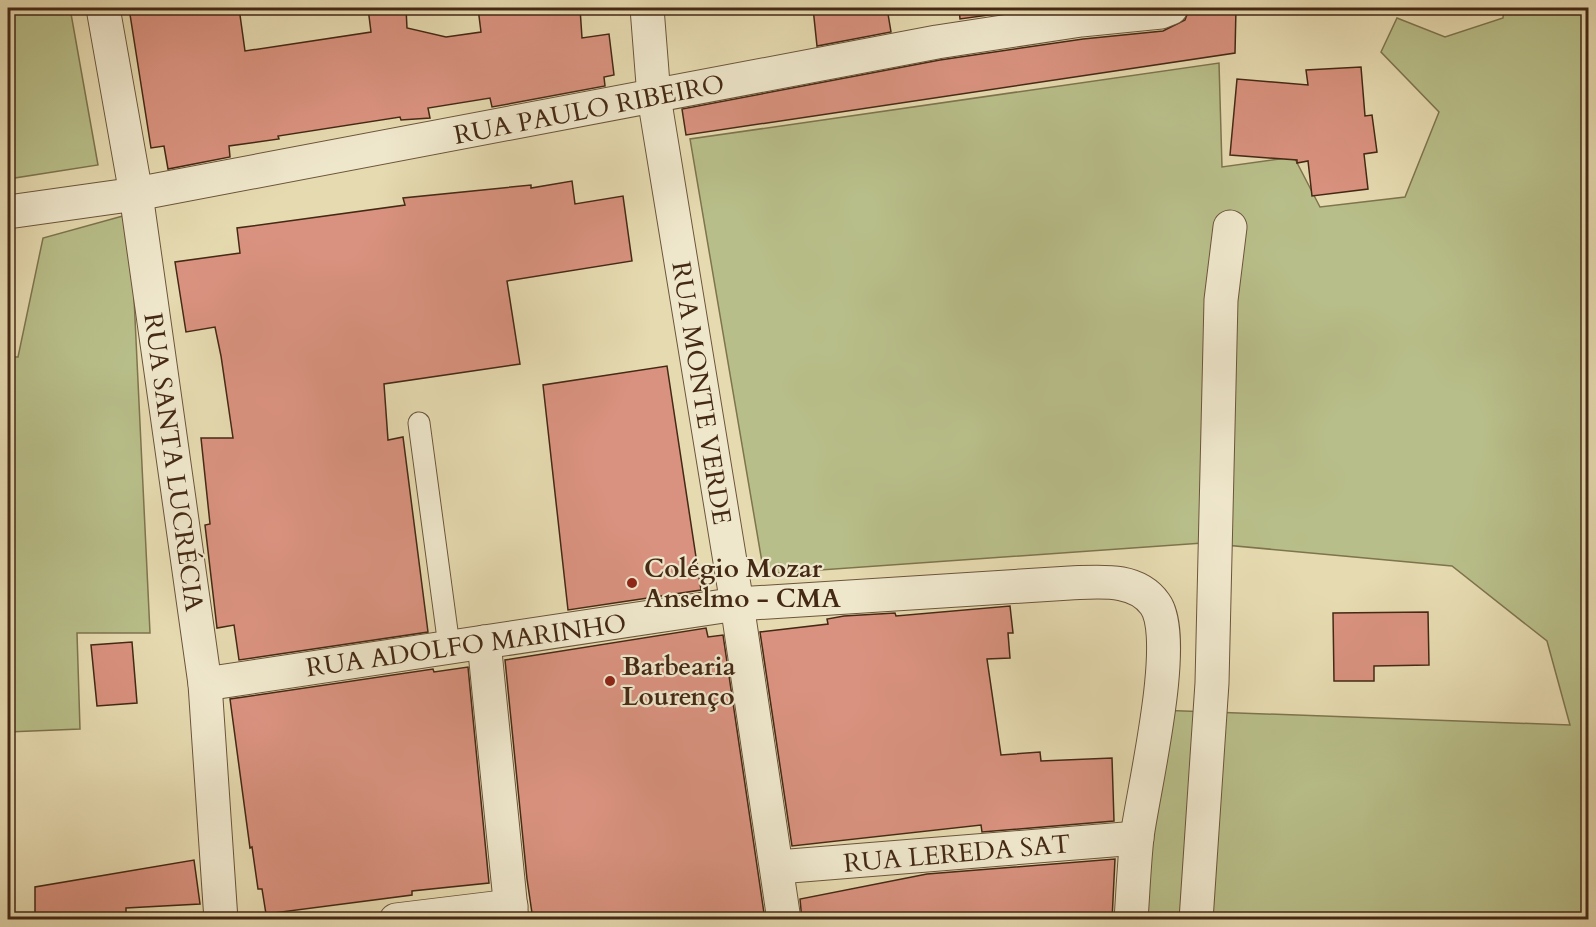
<svg xmlns="http://www.w3.org/2000/svg" width="1596" height="927" font-family="Cardo,serif">
	<style>
		.green { fill: #b8be89; stroke: #7e744e; stroke-width: 1.5 }
		.building { fill: #d9927f; stroke: #442914; stroke-width: 1.5 }
		.lines { fill: none; stroke-linecap: round; stroke-linejoin: round }
		.lane-casing { stroke: #6c553b; stroke-width: 23 }
		.street-casing { stroke: #6c553b; stroke-width: 35 }
		.lane { stroke: #efe7cc; stroke-width: 21 }
		.street { stroke: #efe7cc; stroke-width: 33 }
		.poi-dot { fill: #8f2418; stroke: #efe7cc; stroke-width: 2 }
		.labels { text-anchor: middle; stroke-width: 4.5; stroke-linejoin: round; paint-order: stroke }
		.street-label { font-size: 26px; fill: #442914; stroke: #efe7cc }
		.poi-label { font-size: 26px; font-weight: bold; fill: #442914; stroke: #efe7cc; text-anchor: start }
	</style>
	<rect width="100%" height="100%" fill="#e6dab0"/>
	<filter id="stains"><feTurbulence type="fractalNoise" baseFrequency=".00333" numOctaves="4"/><feColorMatrix values="0 0 0 0 .2 0 0 0 0 .09 0 0 0 0 .02 0 0 0 .5 -.17"/></filter>
	<radialGradient id="worn" r=".72"><stop offset=".6" stop-color="#630" stop-opacity="0"/><stop offset="1" stop-color="#630" stop-opacity=".3"/></radialGradient>
	<!-- green -->
	<g class="green">
		<polygon points="8,8 70,8 98,165 8,179"/>
		<polygon points="1504,8 1588,8 1588,919 1144,919 1157,710 1570,725 1547,641 1452,566 1203,543 764,574 690,139 1219,63 1222,167 1294,157 1320,207 1405,197 1439,112 1381,52 1397,18 1445,37 1503,18"/>
		<polygon points="130,214 150,633 77,633 80,729 8,732 8,357 18,357 43,238"/>
	</g>
	<!-- building -->
	<g class="building">
		<polygon points="129,8 239,8 245,51 371,32 368,8 406,8 407,28 446,37 481,32 478,8 580,8 582,38 609,34 614,75 604,77 605,86 492,107 490,98 428,108 430,118 401,120 400,117 278,136 279,139 229,146 230,157 168,169 164,146 151,148"/>
		<polygon points="813,8 887,8 891,32 817,46"/>
		<polygon points="959,8 1039,8 960,19"/>
		<polygon points="1236,8 1235,53 686,135 682,109 940,60 1083,39 1163,31 1185,20 1189,9"/>
		<polygon points="1361,67 1365,116 1372,115 1377,152 1364,154 1368,189 1312,196 1308,161 1297,163 1297,160 1230,155 1237,79 1308,85 1306,70"/>
		<polygon points="572,181 575,204 623,196 632,261 507,281 520,364 384,384 388,440 403,437 428,632 239,660 234,625 217,628 205,525 210,524 201,438 233,438 221,356 215,327 186,332 175,262 240,253 237,228 405,205 403,198 531,185 531,188"/>
		<polygon points="667,366 701,590 568,610 543,385"/>
		<polygon points="1010,606 1013,633 1008,633 1010,658 987,659 1001,755 1040,752 1041,761 1112,758 1114,821 982,832 981,825 792,846 760,632 828,624 827,619 844,616 895,613 896,616"/>
		<polygon points="1428,612 1429,665 1374,666 1374,681 1334,681 1333,613"/>
		<polygon points="706,628 708,637 723,635 765,920 533,920 527,879 505,660"/>
		<polygon points="132,642 137,703 97,706 91,645"/>
		<polygon points="468,667 489,883 412,891 412,895 266,914 262,889 258,889 252,847 250,848 230,699 433,669 434,672"/>
		<polygon points="1115,859 1112,920 802,920 800,899 927,874"/>
		<polygon points="194,860 200,904 126,908 126,920 35,920 35,887"/>
	</g>
	<g class="lines">
		<!-- lane casing -->
		<g class="lane-casing">
			<polyline id="lane" points="419,423 449,646"/>
		</g>
		<!-- street casing -->
		<g class="street-casing">
			<g id="street">
				<polyline points="103,8 136,194 205,684 221,920"/>
				<polyline points="647,8 654,97 737,604 784,920"/>
				<polyline points="8,212 136,194 937,42 1081,20 1161,12 1171,8"/>
				<polyline points="484,642 512,920"/>
				<path d="M205 684 737 604 1070 583C1099 582 1136 577 1155 604 1180 638 1143 791 1137 837 1134 865 1133 892 1131 920"/>
				<polyline points="778,867 1137,838"/>
				<polyline points="396,920 511,906"/>
				<polyline points="1196,920 1212,683 1221,300 1230,227"/>
			</g>
		</g>
		<!-- lane -->
		<use href="#lane" class="lane"/>
		<!-- street -->
		<use href="#street" class="street"/>
	</g>
	<!-- markers -->
	<g class="poi-dot">
		<circle cx="632" cy="583" r="6"/>
		<circle cx="610" cy="681" r="6"/>
	</g>
	<g class="labels">
		<!-- street labels -->
		<g class="street-label">
			<text transform="translate(589 109) rotate(-11)" y="9">RUA PAULO RIBEIRO</text>
			<text transform="translate(702 393) rotate(81)" y="9">RUA MONTE VERDE</text>
			<text transform="translate(174 462) rotate(82)" y="9">RUA SANTA LUCRÉCIA</text>
			<text transform="translate(466 645) rotate(-8)" y="9">RUA ADOLFO MARINHO</text>
			<text transform="translate(957 853) rotate(-5)" y="9">RUA LEREDA SAT</text>
		</g>
		<!-- poi labels -->
		<g class="poi-label">
			<text x="644" y="577">Colégio Mozar<tspan x="644" dy="30">Anselmo - CMA</tspan></text>
			<text x="622" y="675">Barbearia<tspan x="622" dy="30">Lourenço</tspan></text>
		</g>
	</g>
	<!-- margin -->
	<rect width="1596" height="927" fill="none" stroke="#e6dab0" stroke-width="30"/>
	<rect x="9" y="9" width="1578" height="909" fill="none" stroke="#442914" stroke-width="3"/>
	<rect x="15" y="15" width="1566" height="897" fill="none" stroke="#442914" stroke-width="1.5"/>
	<rect width="100%" height="100%" filter="url(#stains)"/>
	<rect width="100%" height="100%" fill="url(#worn)"/>
</svg>
